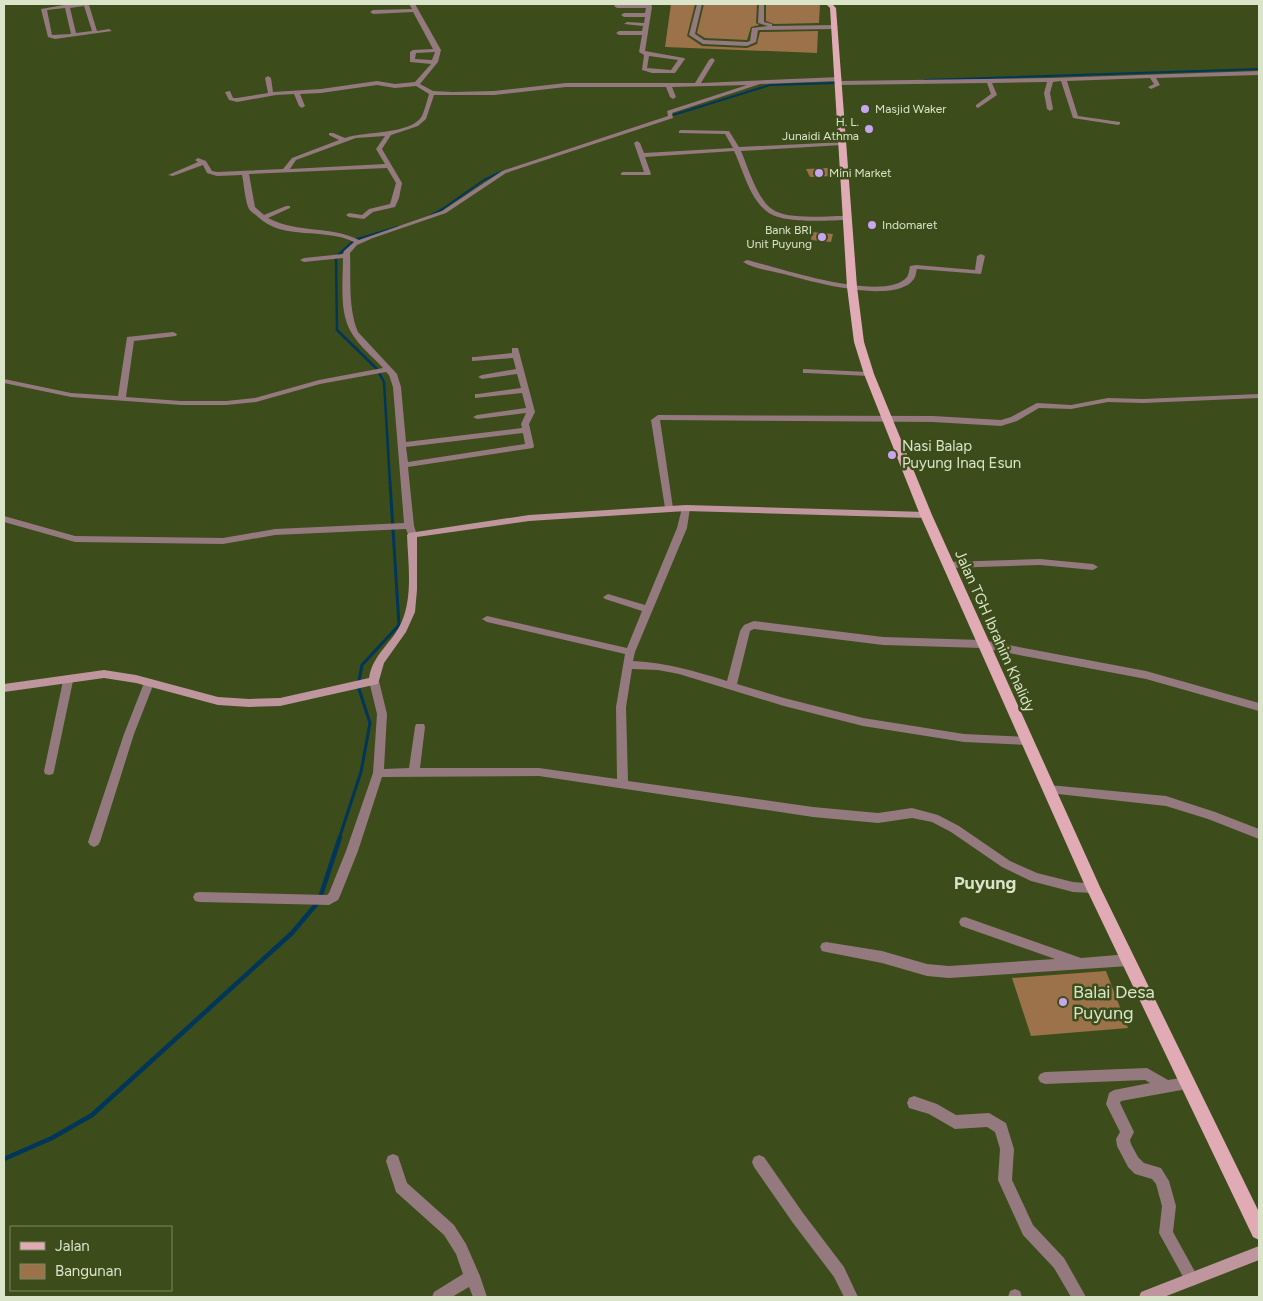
<svg xmlns="http://www.w3.org/2000/svg" width="1263" height="1301" font-family="Figtree,sans-serif">
	<style>
		.lines { fill: none; stroke-linecap: round; stroke-linejoin: round }
		.stream-far3 { stroke: #00365a; stroke-width: 2 }
		.stream-far2 { stroke: #00365a; stroke-width: 2.5 }
		.stream-far1 { stroke: #00365a; stroke-width: 3 }
		.stream { stroke: #00365a; stroke-width: 4.5 }
		.building { fill: #9b724a }
		.street { fill: #94797e; fill-rule: evenodd }
		.secondary { fill: #bf959e; fill-rule: evenodd }
		.primary { fill: #e1abb6; fill-rule: evenodd }
		.poi-dot { fill: #c8a6ef; stroke: #3c4c1a; stroke-width: 2 }
		.labels { text-anchor: middle; stroke-width: 5; stroke-linejoin: round; paint-order: stroke }
		.far-poi-label { font-size: 12px; fill: #d9e4c9; stroke: #3c4c1a; text-anchor: start }
		.poi-label { font-size: 15px; fill: #d9e4c9; stroke: #3c4c1a; text-anchor: start }
		.street-label { font-size: 15px; fill: #d9e4c9; stroke: #3c4c1a }
		.quarter-label { font-size: 18px; font-weight: bold; fill: #d9e4c9; stroke: #3c4c1a }
		.near-poi-label { font-size: 18px; fill: #d9e4c9; stroke: #3c4c1a; text-anchor: start }
	</style>
	<rect width="100%" height="100%" fill="#3c4c1a"/>
	<g class="lines">
		<!-- stream-far3 -->
		<g class="stream-far3">
			<polyline points="925,80 1259,69"/>
			<polyline points="670,116 770,85 837,83"/>
			<polyline points="441,210 484,180 503,171"/>
		</g>
		<!-- stream-far2 -->
		<g class="stream-far2">
			<polyline points="430,216 443,209"/>
			<polyline points="390,483 384,382 377,369 337,330 336,257 355,240 398,227"/>
		</g>
		<!-- stream-far1 -->
		<polyline class="stream-far1" points="339,839 361,772 370,723 358,686 362,665 399,625 390,482"/>
		<!-- stream -->
		<polyline class="stream" points="4,1159 52,1138 92,1115 292,933 319,901 340,837"/>
	</g>
	<!-- building -->
	<g class="building">
		<polygon points="671,4 695,4 687,36 702,46 747,48 757,44 760,32 818,31 817,53 665,47"/>
		<polygon points="704,4 757,4 756,23 759,25 751,27 747,40 705,38 697,33"/>
		<polygon points="766,4 820,4 819,23 774,24 766,21"/>
		<polygon points="828,168 832,176 810,177 806,169"/>
		<polygon points="812,232 833,234 831,242 811,240"/>
		<polygon points="1106,971 1128,1028 1031,1036 1012,978"/>
	</g>
	<g class="lines">
		<!-- street -->
		<g class="street">
			<path d="M64 4H90L89 5 97 31 109 29 112 31 55 39 48 37 41 9 64 5ZM84 6 92 31 76 33 70 8ZM65 8 71 34 52 35 47 10Z"/>
			<path d="M409 4H415L441 50 438 62 420 84 433 91 453 92 494 91 566 83H695L709 60 712 58 715 60 701 83 839 77 842 79 839 81 760 84 672 113 673 118 506 173 446 213 373 238 357 245 350 253C351 279 348 308 358 332L397 374 401 387 406 442 522 428 521 424 526 413 477 419 473 417 477 415 526 408 522 393 475 398V394H478L521 388 517 374 482 379 478 377 482 375 516 369 513 358 472 361V357H475L512 353V348H518L535 412 529 424 534 446 533 448 408 467 414 526 417 535 415 537H409L406 529 275 535 223 544 75 542 4 522V516L75 536 223 538 275 529 404 523 393 387 389 375 386 372 320 384 256 402 226 405H181L71 397 4 383V379L71 393 118 396 127 337 173 332 177 334 176 336 134 341 126 397 181 401H226L255 398 319 380 383 368C373 357 358 345 351 332 339 312 343 281 343 258L304 262 300 260 304 258 343 254 344 251 354 242C324 227 283 241 258 217 255 214 251 212 249 209 245 202 244 183 242 175L217 176 207 173 203 165 173 176 168 175 198 162 195 160 198 158 206 161 212 171 217 172 283 169 292 158 339 140 329 135V133H333L345 138C364 131 411 135 422 116 425 109 427 101 429 94L416 86 395 88 377 85 321 93 300 94 305 106 302 108 299 106 294 94 276 95 237 102 229 100 225 92 230 91 233 98H237L268 93 265 78 268 76 271 78 273 92 321 89 377 81 395 84 415 82 431 64 410 62V52L413 50 433 49 413 12 373 14 370 12 373 10 412 9ZM435 52 432 60 415 59 416 53ZM747 85 667 111 668 116 502 171 442 211 359 240C329 225 299 234 268 218L290 208V206H286L264 215 255 207 249 174 387 168 396 183 390 204 369 209 362 215 349 213 346 215 349 217 364 219 373 212 395 207 399 198 402 183 382 149 391 135 418 126 426 119 434 95H494L566 87H666L670 97 673 99 676 97 672 87ZM385 136 376 149 385 164 290 169 296 160 356 138ZM523 433 525 444 408 462 406 447Z"/>
			<path d="M647 4H651L652 7 645 51 684 58 685 59 675 73H652L642 70 644 55 639 52 642 35H619L616 33 619 31H642L643 26 624 24 627 22 644 23 645 17H624L621 15 624 13H645L646 8H617L614 6 615 5H646ZM649 56 678 60 671 70 647 68Z"/>
			<polygon points="697,4 702,4 695,34 704,40 747,42 750,41 752,28 768,26 758,23 759,4 764,4 764,22 772,24 772,26 835,25 838,27 835,29 758,30 756,42 747,46 703,44 689,35"/>
			<polygon points="1259,71 1259,75 1156,78 1160,85 1151,89 1148,87 1154,84 1150,78 1067,81 1078,116 1120,122 1120,124 1118,125 1073,118 1061,81 1053,82 1050,93 1053,109 1050,111 1047,109 1044,93 1047,82 992,83 997,95 978,108 976,107 976,105 991,94 987,83 840,85 837,83 840,81 1050,78"/>
			<path d="M681 130 729 131 739 147 845 142 846 143 843 145 741 151C748 167 757 199 772 209 788 221 829 215 849 216L852 218 849 220C828 220 780 225 765 210 749 196 743 170 734 151L645 157 651 174 650 175H621V173L623 172H644L634 143 637 141 640 143 644 153 733 148 725 134 679 133V131Z"/>
			<path d="M981 254 985 256 981 274 917 269C916 272 916 274 915 277 900 307 809 281 784 274 772 271 754 269 743 262L747 260C777 267 884 304 907 277 909 274 909 270 910 266L916 265 975 270 977 256Z"/>
			<polygon points="803,369 869,372 873,374 869,376 806,373 803,373"/>
			<polygon points="1259,394 1259,398 1143,403 1108,402 1071,409 1039,408 1017,421 1001,426 933,422 660,420 673,508 669,511 665,508 651,420 658,415 933,416 1001,420 1011,417 1037,403 1071,405 1108,398 1143,399"/>
			<path d="M686 505 690 508 687 528 635 652 633 661C668 663 694 671 727 681L740 631 744 625 754 621 883 637 982 640 1146 671 1259 703V711L1146 679 982 648 883 645 754 629 750 631 737 684 784 698 863 718 964 734 1027 737 1031 738 1032 741 1031 744 1027 745 964 742 863 726 784 706 679 674 658 670 632 669 626 707 628 781 813 807 878 813 912 808 938 815 959 826 1010 861 1037 873 1073 882 1097 884 1099 888 1097 892 1093 893 1073 892 1031 881 1002 867 951 832 932 822 912 818 878 823 813 817 539 776 382 777 358 851 340 896 338 900 329 905 199 902 195 901 193 897 195 893 199 892 327 895 329 893 346 851 373 773 377 714 369 681 370 678H378L379 681 387 714 384 769 409 768 415 727 416 724H424L425 727 420 768H539L617 779 616 707 625 654 487 622 482 619 487 616 627 648 642 611 605 599 603 597 608 594 645 605 677 528 682 508Z"/>
			<polygon points="1040,559 1093,564 1098,567 1093,570 1040,565 948,568 943,565 948,562"/>
			<polygon points="68,677 72,678 73,681 54,771 53,774 49,775 45,774 44,771 63,681 64,678"/>
			<polygon points="149,679 153,680 154,683 134,734 100,842 98,845 94,847 90,845 88,842 124,734 144,683 145,680"/>
			<polygon points="1049,785 1166,796 1215,812 1259,829 1259,839 1208,819 1166,806 1049,793 1045,792 1043,789 1045,786"/>
			<polygon points="965,917 1081,958 1129,954 1133,956 1135,960 1133,964 1129,966 949,978 927,976 882,963 826,952 822,951 820,947 822,943 826,942 882,951 927,964 949,966 1055,959 961,926 959,922 961,918"/>
			<polygon points="1147,1068 1168,1080 1187,1077 1192,1078 1194,1083 1192,1088 1187,1089 1121,1101 1120,1103 1134,1132 1130,1140 1131,1144 1138,1157 1144,1163 1161,1168 1169,1181 1176,1206 1173,1232 1199,1279 1197,1284 1192,1286 1187,1284 1159,1233 1162,1206 1156,1184 1152,1179 1135,1174 1128,1167 1117,1146 1116,1139 1120,1132 1106,1104 1109,1093 1114,1090 1150,1083 1145,1080 1045,1084 1040,1082 1038,1078 1040,1074 1045,1072"/>
			<polygon points="914,1096 937,1104 956,1115 989,1113 1006,1123 1014,1149 1012,1180 1033,1225 1064,1258 1086,1297 1071,1297 1054,1268 1023,1235 998,1180 1000,1149 995,1132 987,1127 955,1129 929,1114 909,1108 907,1103 909,1098"/>
			<polygon points="393,1154 398,1156 407,1183 454,1225 466,1244 480,1276 487,1297 473,1297 469,1287 452,1297 432,1297 434,1292 463,1274 456,1254 444,1235 396,1192 386,1161 388,1156"/>
			<polygon points="759,1155 764,1157 803,1213 844,1267 858,1297 844,1297 834,1277 793,1223 754,1167 752,1162 754,1157"/>
			<polygon points="1015,1289 1020,1291 1022,1297 1008,1297 1010,1291"/>
		</g>
		<!-- secondary -->
		<g class="secondary">
			<path d="M686 505 926 512 930 515 926 518 686 511 529 521 417 537V590L415 612 406 632 384 663 378 684 280 706 249 707 218 705 136 683 104 678 4 692V684L104 670 136 675 218 697 249 699 280 698 369 678C373 653 393 643 402 621 413 595 408 562 407 535L409 533 529 515Z"/>
			<polygon points="1259,1246 1259,1260 1164,1297 1139,1297 1141,1292"/>
		</g>
		<!-- primary -->
		<polygon class="primary" points="826,4 832,4 836,8 857,287 864,342 874,374 932,515 1100,887 1259,1212 1259,1240 1253,1237 1086,888 920,515 864,374 854,342 847,287 830,8"/>
	</g>
	<!-- markers -->
	<g class="poi-dot">
		<circle cx="865" cy="109" r="5"/>
		<circle cx="869" cy="129" r="5"/>
		<circle cx="819" cy="173" r="5"/>
		<circle cx="872" cy="225" r="5"/>
		<circle cx="822" cy="237" r="5"/>
		<circle cx="892" cy="455" r="5"/>
		<circle cx="1063" cy="1002" r="5"/>
	</g>
	<g class="labels">
		<!-- far-poi labels -->
		<g class="far-poi-label">
			<text x="875" y="113">Masjid Waker</text>
			<text x="859" y="126" text-anchor="end">H. L.<tspan x="859" dy="14">Junaidi Athma</tspan></text>
			<text x="829" y="177">Mini Market</text>
			<text x="882" y="229">Indomaret</text>
			<text x="812" y="234" text-anchor="end">Bank BRI<tspan x="812" dy="14">Unit Puyung</tspan></text>
		</g>
		<!-- poi labels -->
		<g class="poi-label">
			<text x="902" y="451">Nasi Balap<tspan x="902" dy="17">Puyung Inaq Esun</tspan></text>
		</g>
		<!-- street labels -->
		<g class="street-label">
			<text transform="translate(995 631) rotate(66)" y="5">Jalan TGH Ibrahim Khalidy</text>
		</g>
		<!-- quarter labels -->
		<g class="quarter-label">
			<text x="985" y="889">Puyung</text>
		</g>
		<!-- near-poi labels -->
		<g class="near-poi-label">
			<text x="1073" y="998">Balai Desa<tspan x="1073" dy="21">Puyung</tspan></text>
		</g>
	</g>
	<!-- border -->
	<rect width="1263" height="1301" fill="none" stroke="#d9e4c9" stroke-width="10"/>
	<!-- legend -->
	<rect x="10" y="1226" width="162" height="65" fill="#3c4c1a" stroke="#7b8960"/>
	<rect x="20" y="1242" width="25" height="8" fill="#e1abb6" stroke="#7b8960"/>
	<text x="55" y="1251" font-size="15" fill="#d9e4c9">Jalan</text>
	<rect x="20" y="1264" width="25" height="15" fill="#9b724a" stroke="#7b8960"/>
	<text x="55" y="1276" font-size="15" fill="#d9e4c9">Bangunan</text>
</svg>
